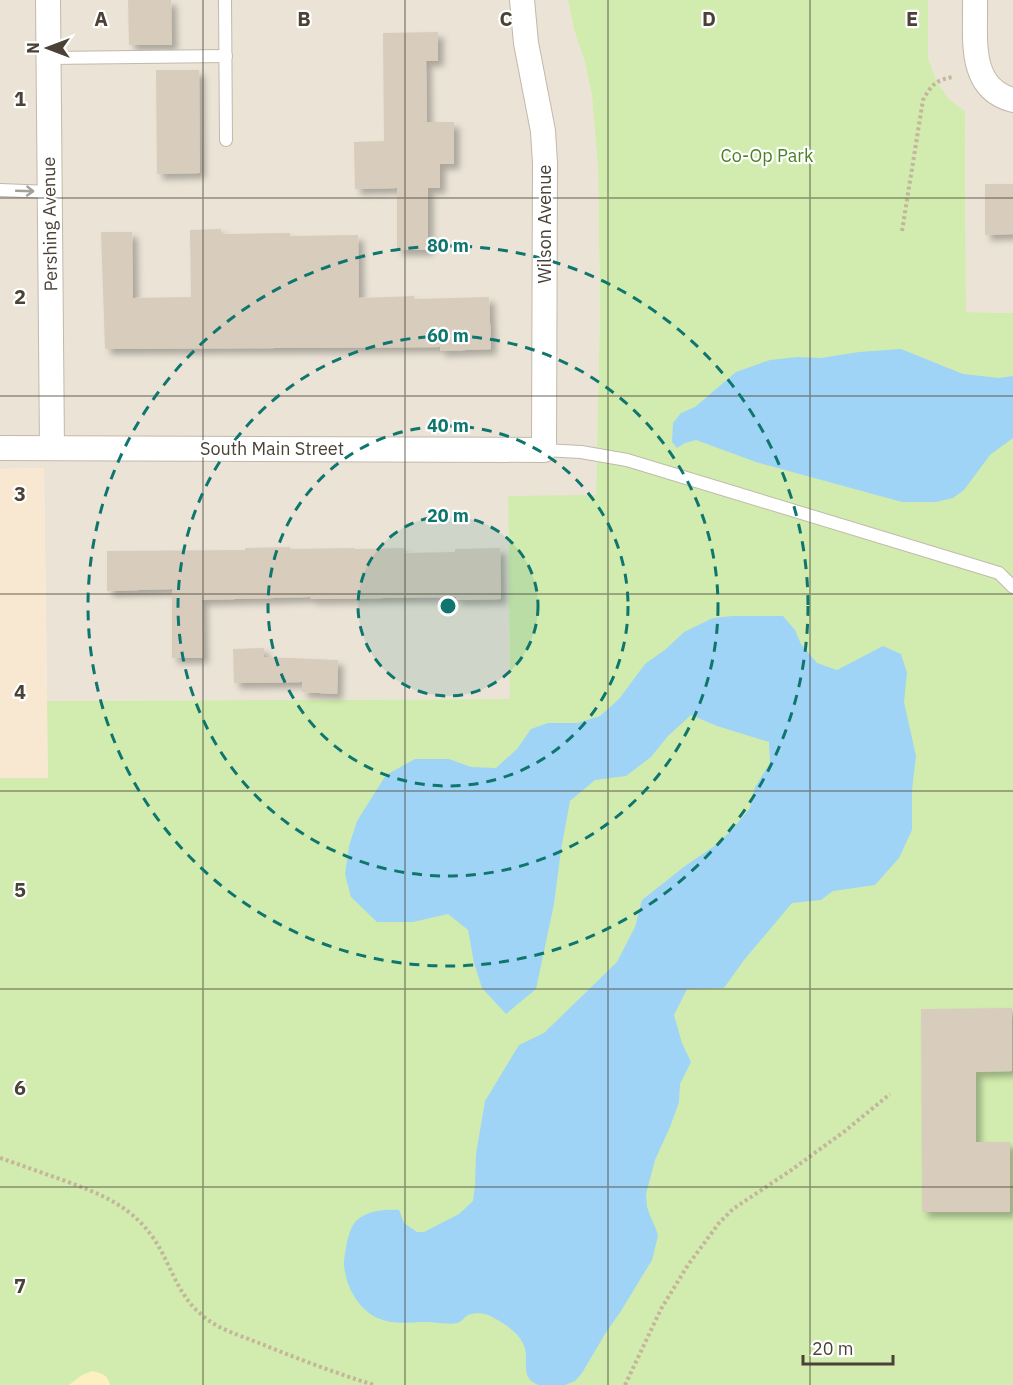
<svg xmlns="http://www.w3.org/2000/svg" width="1013" height="1385" font-family="'IBM Plex Sans',sans-serif">
	<style>
		.residential { fill: #eae3d6 }
		.commercial { fill: #f8e8d2 }
		.green { fill: #d1ecae }
		.sand { fill: #fcefc2 }
		.water { fill: #a0d4f6 }
		.building { fill: #d8cdbd; filter: url(#shadow) }
		.lines { fill: none; stroke-linecap: round; stroke-linejoin: round }
		.lane-casing { stroke: #c2b9aa; stroke-width: 14 }
		.street-casing { stroke: #c2b9aa; stroke-width: 26 }
		.path { stroke: #c5b59a; stroke-width: 4; stroke-dasharray: 3 3; stroke-linecap: butt }
		.lane { stroke: #fff; stroke-width: 12 }
		.street { stroke: #fff; stroke-width: 24 }
		.oneway { stroke: #a4a09a }
		.grid { fill: none; stroke: #4a4236; stroke-width: 1.5; stroke-opacity: 0.55 }
		.ring { fill: none; stroke: #0f766e; stroke-width: 3; stroke-dasharray: 10 8 }
		.labels { text-anchor: middle; stroke-width: 4.5; stroke-linejoin: round; paint-order: stroke }
		.park-label { font-size: 18px; fill: #488124; stroke: #fff }
		.street-label { font-size: 18px; fill: #4a4236; stroke: #fff }
		.grid-label { font-size: 20px; text-anchor: middle; font-weight: bold; fill: #4a4236; stroke: #fff; stroke-width: 4.5; stroke-linejoin: round; paint-order: stroke }
		.centre { fill: #0f766e; stroke: #fff; stroke-width: 3 }
		.ring-label { font-size: 18px; text-anchor: middle; font-weight: bold; fill: #0f766e; stroke: #fff; stroke-width: 4.5; stroke-linejoin: round; paint-order: stroke }
	</style>
	<defs>
		<filter id="shadow"><feDropShadow dx="5.5" dy="5.5" stdDeviation="3" flood-color="#0004"/></filter>
	</defs>
	<rect width="100%" height="100%" fill="#f5f1e8"/>
	<!-- residential -->
	<g class="residential">
		<polygon points="0,0 568,0 574,30 584,59 592,96 598,169 600,311 596,496 508,497 510,699 47,701 44,468 0,469"/>
		<polygon points="928,0 1013,0 1013,313 966,312 965,111 949,99 937,82 928,58"/>
	</g>
	<!-- commercial -->
	<polygon class="commercial" points="44,468 48,778 0,778 0,469"/>
	<!-- green -->
	<polygon class="green" points="568,0 928,0 928,58 937,82 949,99 965,111 966,312 1013,313 1013,1385 0,1385 0,778 48,778 47,701 510,699 508,496 596,495 600,311 598,169 592,96 584,59 574,30"/>
	<!-- sand -->
	<path class="sand" d="M92 1371C102 1373 108 1375 110 1385H69L82 1375Z"/>
	<!-- water -->
	<g class="water">
		<polygon points="901,349 963,374 999,378 1013,376 1013,438 990,455 964,490 953,498 936,502 902,502 756,462 696,440 685,443 677,448 672,442 673,423 681,413 695,407 736,372 770,360 797,357 821,358 859,352"/>
		<path d="M732 616H783L795 630 801 644 817 663 837 670 883 646 901 654 907 673 904 702 916 756 912 790V830L899 858 875 885 833 891 821 900 792 903 744 960 724 988 687 989 674 1015 682 1043 691 1062 680 1084 679 1102 670 1127 655 1160 646 1194 647 1207 651 1218 656 1229 658 1236 652 1260 621 1311 605 1334 582 1373 575 1381 565 1385H539C518 1378 530 1359 524 1346 519 1332 506 1325 494 1318 487 1313 477 1312 468 1315 464 1317 462 1322 457 1323 450 1325 434 1322 425 1322 410 1322 395 1325 380 1319 359 1311 345 1286 344 1264 344 1257 346 1248 347 1242 349 1235 351 1226 356 1221 367 1210 386 1209 399 1210L404 1223 417 1232H424L459 1214 473 1201 475 1185 476 1154 485 1101 519 1045 544 1033 617 962 635 927 642 900 685 866 713 847 731 831 750 808 755 787 770 763 769 742 717 726 691 715 668 736 651 757 626 776 595 780 570 801 561 850 554 904 536 989 506 1014 482 988 474 963 468 930 448 914 413 922H377L351 897 345 874 349 846 357 821 386 775 415 759H449L471 767 496 768 517 749 531 729 548 723H577L600 716 619 699 645 664 666 649 684 632 713 618Z"/>
	</g>
	<!-- building -->
	<g class="building">
		<polygon points="128,0 171,0 172,45 129,45"/>
		<polygon points="438,32 438,61 426,61 427,122 454,122 454,164 440,164 440,188 428,188 428,250 397,250 397,188 355,189 354,142 384,141 383,33"/>
		<polygon points="156,70 199,70 200,173 157,174"/>
		<polygon points="985,184 1013,184 1013,234 985,235"/>
		<polygon points="221,229 221,234 290,233 290,236 358,235 359,298 414,296 414,299 489,297 491,349 440,351 440,347 105,349 101,232 132,232 133,298 191,297 190,230"/>
		<polygon points="290,547 290,549 354,548 355,549 404,548 404,553 455,552 455,549 500,548 501,599 456,600 456,597 311,599 310,597 202,600 203,658 172,658 172,589 107,591 107,551 245,550 245,548"/>
		<polygon points="264,648 264,657 338,660 337,694 302,692 302,682 234,683 233,649"/>
		<polygon points="1012,1008 1012,1071 976,1072 976,1142 1010,1142 1010,1212 922,1212 921,1009"/>
	</g>
	<g class="lines">
		<!-- lane casing -->
		<g class="lane-casing">
			<g id="lane">
				<polyline points="225,0 226,140"/>
				<polyline points="49,58 226,56"/>
				<polyline points="0,190 50,192"/>
				<polyline points="544,450 581,452 627,460 999,573 1013,587"/>
			</g>
		</g>
		<!-- street casing -->
		<g class="street-casing">
			<g id="street">
				<polyline points="48,0 52,448"/>
				<path d="M975 0C976 37 967 88 1013 100"/>
				<polyline points="0,448 544,450 545,163 543,131 526,43 522,0"/>
			</g>
		</g>
		<!-- path -->
		<g class="path">
			<path d="M902 231 923 100C931 85 937 79 954 77"/>
			<path d="M0 1158C20 1165 40 1172 60 1179 98 1193 130 1204 154 1239 171 1264 177 1295 202 1315 217 1329 239 1335 259 1343 296 1358 335 1373 374 1385"/>
			<polyline points="625,1385 661,1309 688,1265 719,1223 733,1209 790,1171 845,1131 890,1094"/>
		</g>
		<!-- lane -->
		<use href="#lane" class="lane"/>
		<!-- street -->
		<use href="#street" class="street"/>
	</g>
	<!-- one-way arrows -->
	<defs><path id="oneway-shaft" d="M-6 0H5M1.5-3L5.5 0L1.5 3" fill="none" stroke-width="1.6" stroke-linecap="round" stroke-linejoin="round" transform="scale(1.5)"/></defs>
	<use class="oneway" href="#oneway-shaft" transform="translate(25 191) rotate(2)"/>
	<!-- grid -->
	<path class="grid" d="M203 0V1385M405 0V1385M608 0V1385M810 0V1385M0 198H1013M0 396H1013M0 594H1013M0 791H1013M0 989H1013M0 1187H1013"/>
	<!-- distance rings -->
	<circle cx="448" cy="606" r="90" fill="#0f766e" fill-opacity=".12"/>
	<g class="ring">
		<circle cx="448" cy="606" r="90"/>
		<circle cx="448" cy="606" r="180"/>
		<circle cx="448" cy="606" r="270"/>
		<circle cx="448" cy="606" r="360"/>
	</g>
	<g class="labels">
		<!-- park labels -->
		<g class="park-label">
			<text x="767" y="162">Co-Op Park</text>
		</g>
		<!-- street labels -->
		<g class="street-label">
			<text transform="translate(50 224) rotate(-91)" y="6">Pershing Avenue</text>
			<text transform="translate(545 224) rotate(-90)" y="6">Wilson Avenue</text>
			<text x="272" y="455">South Main Street</text>
		</g>
	</g>
	<g class="grid-label">
		<text x="101" y="26">A</text>
		<text x="304" y="26">B</text>
		<text x="506" y="26">C</text>
		<text x="709" y="26">D</text>
		<text x="912" y="26">E</text>
		<text x="20" y="106">1</text>
		<text x="20" y="304">2</text>
		<text x="20" y="501">3</text>
		<text x="20" y="699">4</text>
		<text x="20" y="897">5</text>
		<text x="20" y="1095">6</text>
		<text x="20" y="1293">7</text>
	</g>
	<circle cx="448" cy="606" r="9" class="centre"/>
	<g class="ring-label">
		<text x="448" y="252">80 m</text>
		<text x="448" y="342">60 m</text>
		<text x="448" y="432">40 m</text>
		<text x="448" y="522">20 m</text>
	</g>
	<!-- north arrow -->
	<g transform="translate(48 48) rotate(270)" stroke="#ffffff" stroke-width="4.5" paint-order="stroke">
	<path d="M0-4.5L10 22L0 15L-10 22Z" fill="#4a4236"/>
	<text y="-9" font-size="16" font-weight="bold" text-anchor="middle" fill="#4a4236">N</text>
	</g>
	<!-- scale -->
	<path d="M803 1355v9h90v-9" fill="none" stroke="#4a4236" stroke-width="3"/>
	<text x="812" y="1355" font-size="18" fill="#4a4236" stroke="#ffffff" stroke-width="4.5" paint-order="stroke">20 m</text>
</svg>
